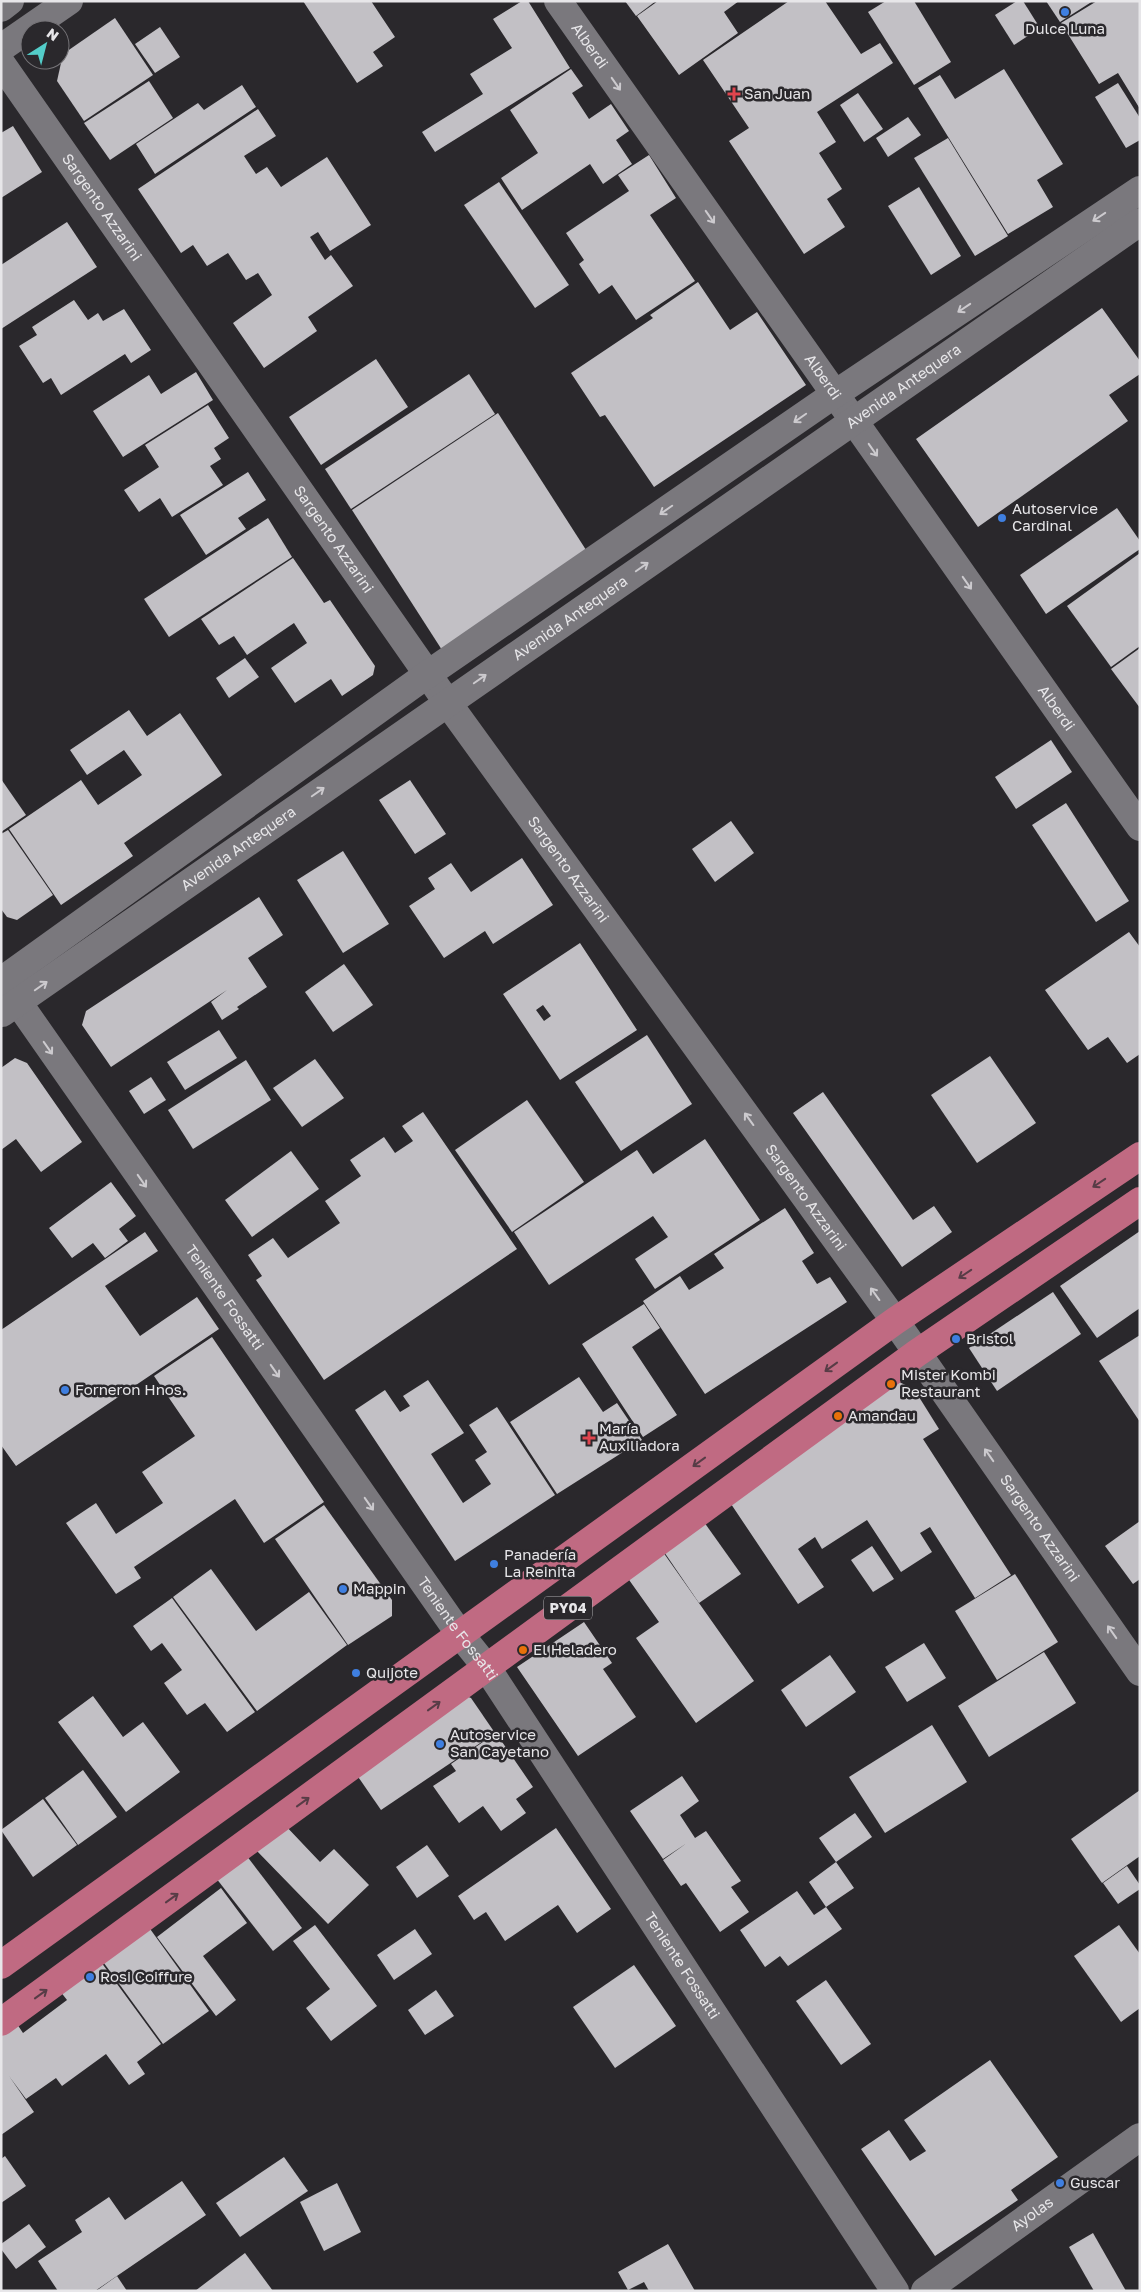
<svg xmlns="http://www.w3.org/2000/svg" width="1141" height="2292" font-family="'Golos Text',sans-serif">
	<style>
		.building { fill: #c2c0c5; fill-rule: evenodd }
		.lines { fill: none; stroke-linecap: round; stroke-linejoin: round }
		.street { stroke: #7a787d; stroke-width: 28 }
		.primary { stroke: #c06a82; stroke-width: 28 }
		.oneway { stroke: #cccace }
		.oneway2 { stroke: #573c46 }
		.shop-dot { fill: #3f7fe0; stroke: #2a282c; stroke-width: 2 }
		.health-dot { fill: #e0444e; stroke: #2a282c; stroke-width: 2 }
		.food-dot { fill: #e8710a; stroke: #2a282c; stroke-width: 2 }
		.labels { text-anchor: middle; stroke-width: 5; stroke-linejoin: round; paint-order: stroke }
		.shield { fill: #2a282c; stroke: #aeadb0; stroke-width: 1 }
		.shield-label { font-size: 14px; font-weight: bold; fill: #e7e6e9 }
		.poi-label { font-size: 15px; fill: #e7e6e9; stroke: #2a282c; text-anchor: start }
		.street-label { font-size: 15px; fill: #e7e6e9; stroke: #2a282c }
	</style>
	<rect width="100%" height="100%" fill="#2a282c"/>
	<!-- building -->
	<g class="building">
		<polygon points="303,1 371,1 395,37 373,52 383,66 357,83"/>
		<polygon points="522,1 528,1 570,68 435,152 422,132 483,94 470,74 512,48 493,19"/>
		<polygon points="625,1 656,1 636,16"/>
		<polygon points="658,1 739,1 724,12 738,33 679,75 637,16"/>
		<polygon points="789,1 825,1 861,54 880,43 893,63 817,112 836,142 819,153 842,189 827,199 845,227 804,254 729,141 749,128 703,60"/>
		<polygon points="886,1 914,1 951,62 914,85 868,12"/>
		<polygon points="1017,1 1023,1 1040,28 1014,45 995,15"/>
		<polygon points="1046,1 1093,1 1060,22"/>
		<polygon points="1097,1 1140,1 1140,109 1118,73 1099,84 1061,23"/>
		<polygon points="115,18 153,75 84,121 57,81 63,54"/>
		<polygon points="160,27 180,57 155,73 135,44"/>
		<polygon points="571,69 583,86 572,93 589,119 611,104 629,131 616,140 632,164 603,184 590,164 522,210 501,178 538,153 510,110"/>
		<polygon points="1004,69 1063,164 1037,180 1053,207 1008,234 918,88 940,75 955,99"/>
		<polygon points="149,81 173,118 110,160 84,123"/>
		<polygon points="1118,83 1140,118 1140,140 1126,148 1095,97"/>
		<polygon points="242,85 256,107 155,174 136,144 198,103 204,110"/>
		<polygon points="858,93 883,129 864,142 840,105"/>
		<polygon points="258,109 276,136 244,156 256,174 267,167 281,187 327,157 371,225 330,251 318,232 310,237 325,260 331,255 353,286 308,317 317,331 264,368 233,323 272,295 258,273 246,280 228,253 207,266 193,245 181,253 138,189"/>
		<polygon points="908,117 921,135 888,157 876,138"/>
		<polygon points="13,126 42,172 1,198 1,133"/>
		<polygon points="948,138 1008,236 975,256 914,158"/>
		<polygon points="649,155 676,198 650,215 695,281 636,320 612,285 599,294 579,264 584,260 566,233 629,191 618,175"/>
		<polygon points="499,182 569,285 535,308 464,205"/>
		<polygon points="919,187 961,256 931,275 888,206"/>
		<polygon points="67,222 97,267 1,329 1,265"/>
		<polygon points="698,282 730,330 757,312 806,385 654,487 605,415 600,417 571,373 653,318 650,315"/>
		<polygon points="74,300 88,320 98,313 103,321 124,309 151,350 131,363 125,354 61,395 51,378 43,383 19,346 37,335 32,327"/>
		<polygon points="1102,308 1140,361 1140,374 1109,395 1128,421 978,527 916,439"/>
		<polygon points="376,359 408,407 321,465 289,417"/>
		<polygon points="196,372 213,400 123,457 93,411 149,375 161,394"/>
		<polygon points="469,374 495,414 351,509 325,469"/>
		<polygon points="208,405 229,438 214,448 221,459 210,466 223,485 172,517 160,498 139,512 124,490 159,467 145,445"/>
		<polygon points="498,413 588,553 442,650 352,510"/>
		<polygon points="248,472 266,500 238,518 246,529 206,555 180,515"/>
		<polygon points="1117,508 1140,541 1140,549 1046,614 1020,575"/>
		<polygon points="268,518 292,557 169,637 144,599"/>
		<polygon points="1140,553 1140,646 1111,667 1067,606"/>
		<polygon points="293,558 324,603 330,600 375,666 373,675 342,696 331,679 295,703 271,668 307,643 294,623 247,655 234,636 219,645 201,619"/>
		<polygon points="1140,648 1140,708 1111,669"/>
		<polygon points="245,658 259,677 229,698 216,678"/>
		<polygon points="129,710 147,736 180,713 222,775 124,843 133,856 61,905 9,829 81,780 98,805 142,775 124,750 87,775 70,750"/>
		<polygon points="1051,740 1072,772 1016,809 995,777"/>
		<polygon points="1,779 26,815 1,832"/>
		<polygon points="410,780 446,834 415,854 379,800"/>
		<polygon points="1066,803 1129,901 1096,922 1032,825"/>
		<polygon points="731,821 754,853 715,882 692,849"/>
		<polygon points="8,830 53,895 17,920 7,917 1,909 1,834"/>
		<polygon points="343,851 389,924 343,953 297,880"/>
		<polygon points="522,858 553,905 493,944 485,931 444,958 409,906 435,889 428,878 451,863 471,892"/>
		<polygon points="259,897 283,935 248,958 267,987 237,1007 239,1009 222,1020 211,1002 227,990 111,1067 82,1025 86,1011"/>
		<polygon points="1129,932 1140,947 1140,1054 1127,1063 1108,1037 1088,1050 1045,990"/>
		<path d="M580 943 637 1030 560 1080 503 994ZM543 1005 551 1016 544 1021 536 1010Z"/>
		<polygon points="344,964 373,1005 333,1032 305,992"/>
		<polygon points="219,1030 237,1058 185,1090 167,1062"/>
		<polygon points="647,1035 692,1104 621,1151 575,1082"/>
		<polygon points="990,1056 1036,1123 977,1163 931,1095"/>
		<polygon points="15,1058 27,1063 82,1142 41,1172 16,1139 1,1150 1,1068"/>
		<polygon points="315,1059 344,1098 302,1127 273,1088"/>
		<polygon points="246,1060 271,1100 193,1149 168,1110"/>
		<polygon points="151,1077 166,1100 144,1114 129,1091"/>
		<polygon points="823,1092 913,1220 934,1206 952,1232 902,1267 793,1113"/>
		<polygon points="527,1100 584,1182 512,1232 455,1150"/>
		<polygon points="423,1112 517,1249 324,1380 256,1280 262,1276 248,1255 273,1238 288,1258 340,1223 325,1201 361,1176 350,1160 384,1137 395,1153 413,1141 402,1126"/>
		<polygon points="705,1139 760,1220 655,1289 635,1259 668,1237 653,1216 549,1285 514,1232 637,1150 653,1174"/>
		<polygon points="291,1151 319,1189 252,1237 225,1200"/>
		<polygon points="111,1182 136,1216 119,1229 128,1241 105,1258 93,1243 72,1258 49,1228"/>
		<polygon points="785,1208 814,1253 802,1261 817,1284 830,1277 847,1302 705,1394 643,1301 680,1276 689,1290 724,1268 714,1254"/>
		<polygon points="1140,1231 1140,1308 1097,1338 1060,1286"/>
		<polygon points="145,1232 158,1251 105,1286 140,1336 197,1297 219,1329 16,1466 1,1445 1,1330"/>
		<polygon points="1053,1292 1081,1334 997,1391 969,1348"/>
		<polygon points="644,1304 660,1328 632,1347 677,1415 643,1437 582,1344"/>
		<polygon points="1140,1335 1140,1422 1099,1361"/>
		<polygon points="212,1337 324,1502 264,1543 235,1499 134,1567 141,1578 116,1594 66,1523 96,1503 116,1534 163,1503 142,1472 195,1436 154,1376"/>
		<polygon points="579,1377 603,1412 617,1403 642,1440 557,1494 510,1422"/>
		<polygon points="428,1380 464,1433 431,1454 463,1503 491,1484 475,1460 487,1452 469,1425 497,1407 555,1495 455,1561 355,1410 385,1390 400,1412 410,1406 403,1396"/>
		<polygon points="897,1381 914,1389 939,1429 923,1439 1011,1575 975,1598 930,1527 920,1533 932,1552 901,1572 867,1520 822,1549 815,1537 798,1549 824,1587 798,1604 725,1495"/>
		<polygon points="324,1505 392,1600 392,1616 348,1645 275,1539"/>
		<polygon points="699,1515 741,1574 699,1603 658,1543"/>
		<polygon points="1140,1521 1140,1579 1133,1584 1105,1546"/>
		<polygon points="658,1545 754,1681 696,1723 636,1638 659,1622 622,1570"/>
		<polygon points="872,1546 894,1579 873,1592 851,1560"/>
		<polygon points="211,1569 256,1631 309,1592 347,1645 257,1711 173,1597"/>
		<polygon points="1015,1574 1058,1642 997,1680 955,1611"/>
		<polygon points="172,1598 255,1712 227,1732 205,1703 187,1715 164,1683 182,1670 162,1643 151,1651 133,1626"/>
		<polygon points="584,1622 612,1663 603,1669 636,1717 578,1756 517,1667"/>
		<polygon points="924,1643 946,1678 907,1702 885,1667"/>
		<polygon points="1044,1652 1076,1703 989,1757 958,1706"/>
		<polygon points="830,1655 856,1692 806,1727 781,1690"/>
		<polygon points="461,1694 471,1698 495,1733 381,1810 352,1768"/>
		<polygon points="93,1696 123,1737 143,1722 180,1772 126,1812 58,1722"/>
		<polygon points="932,1725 967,1782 885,1833 849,1777"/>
		<polygon points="496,1733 533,1787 516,1799 526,1813 501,1831 483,1806 459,1823 433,1786 456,1771 451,1764"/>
		<polygon points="83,1770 117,1817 78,1845 45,1798"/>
		<polygon points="682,1776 699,1801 680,1815 695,1838 706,1831 741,1881 731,1887 749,1912 720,1932 686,1883 681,1886 663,1860 687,1843 663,1859 630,1811"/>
		<polygon points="1140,1790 1140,1856 1102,1883 1071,1839"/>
		<polygon points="43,1799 77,1845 33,1877 1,1830"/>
		<polygon points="855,1813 872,1837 836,1862 854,1888 826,1907 842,1929 788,1966 780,1956 765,1967 740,1930 797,1891 814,1915 826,1907 809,1882 836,1862 819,1838"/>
		<polygon points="283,1823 320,1862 334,1849 369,1885 328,1924 256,1850"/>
		<polygon points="556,1828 611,1909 577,1933 558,1905 505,1941 486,1912 474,1920 458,1896"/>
		<polygon points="427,1845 449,1876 417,1898 396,1867"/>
		<polygon points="246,1855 302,1928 273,1951 216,1878"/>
		<polygon points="1127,1866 1140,1885 1140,1889 1118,1904 1103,1883"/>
		<polygon points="221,1888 247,1923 203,1956 236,2000 216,2016 157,1937"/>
		<polygon points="315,1925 377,2006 331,2041 306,2008 330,1989 293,1941"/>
		<polygon points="1119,1925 1140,1954 1140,2008 1121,2022 1074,1956"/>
		<polygon points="148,1926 209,2011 163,2044 101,1959"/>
		<polygon points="415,1929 432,1954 394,1980 377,1955"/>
		<polygon points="101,1962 161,2044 137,2062 145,2074 129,2085 106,2054 62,2086 56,2078 26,2099 9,2076 34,2112 1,2135 1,2031 15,2021 23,2033 67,2000 60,1991"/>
		<polygon points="634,1965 676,2026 615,2068 573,2007"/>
		<polygon points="826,1980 871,2044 841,2065 796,2001"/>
		<polygon points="436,1990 454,2016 425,2035 408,2010"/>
		<polygon points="990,2060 1058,2157 1011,2190 1018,2200 935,2256 861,2149 889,2130 910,2161 926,2151 904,2120"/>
		<polygon points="5,2156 26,2186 1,2203 1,2159"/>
		<polygon points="284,2157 308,2191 240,2237 216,2203"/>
		<polygon points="182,2181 206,2215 95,2291 58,2291 38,2261 82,2232 75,2220 109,2197 125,2220"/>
		<polygon points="337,2183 361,2232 324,2251 300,2202"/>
		<polygon points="29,2224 46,2247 16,2269 1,2249 1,2244"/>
		<polygon points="1093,2233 1126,2291 1094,2291 1069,2247"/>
		<polygon points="668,2244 695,2291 649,2291 644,2282 628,2290 618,2272"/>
		<polygon points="245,2253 273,2291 195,2291"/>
		<polygon points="117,2276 127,2291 96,2291"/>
	</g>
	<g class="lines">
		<!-- street -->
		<g class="street">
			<path id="s1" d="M558 1 1140 827"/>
			<polyline points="1,8 10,1"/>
			<polyline points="1,48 69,1"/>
			<path id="s2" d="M1 63 447 702 895 1321 1140 1672"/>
			<path id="s3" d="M1 978 459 1633 487 1668 895 2291"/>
			<polyline points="1,981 428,674 835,394 1140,190"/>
			<path id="s4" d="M2 1013 1140 222"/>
			<path id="s5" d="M925 2291 1140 2137"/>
		</g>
		<!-- primary -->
		<g class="primary">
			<polyline points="1,1965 895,1321 1140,1156"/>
			<polyline points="1,2022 917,1353 1140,1201"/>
		</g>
	</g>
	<!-- one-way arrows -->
	<defs><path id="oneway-shaft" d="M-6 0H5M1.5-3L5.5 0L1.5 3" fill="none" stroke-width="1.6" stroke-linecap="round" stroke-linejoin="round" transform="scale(1.25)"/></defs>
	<g class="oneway">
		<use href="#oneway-shaft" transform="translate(616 84) rotate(55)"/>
		<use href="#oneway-shaft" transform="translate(710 217) rotate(55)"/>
		<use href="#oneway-shaft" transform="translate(1099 217) rotate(146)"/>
		<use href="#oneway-shaft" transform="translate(964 308) rotate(146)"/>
		<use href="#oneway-shaft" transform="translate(800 418) rotate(145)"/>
		<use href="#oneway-shaft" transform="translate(873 450) rotate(55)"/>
		<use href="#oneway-shaft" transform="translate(666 510) rotate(145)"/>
		<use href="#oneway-shaft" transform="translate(642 567) rotate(-35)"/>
		<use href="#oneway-shaft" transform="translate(967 583) rotate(55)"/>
		<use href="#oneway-shaft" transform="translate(480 679) rotate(-35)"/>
		<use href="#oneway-shaft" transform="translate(318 792) rotate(-35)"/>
		<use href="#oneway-shaft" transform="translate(41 986) rotate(-35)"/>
		<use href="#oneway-shaft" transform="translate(48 1048) rotate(55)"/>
		<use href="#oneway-shaft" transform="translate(749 1119) rotate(-126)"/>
		<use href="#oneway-shaft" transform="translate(142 1181) rotate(55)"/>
		<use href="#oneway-shaft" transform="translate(875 1294) rotate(-126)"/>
		<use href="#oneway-shaft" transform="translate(275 1371) rotate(55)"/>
		<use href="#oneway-shaft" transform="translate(989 1455) rotate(-125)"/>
		<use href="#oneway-shaft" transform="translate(369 1504) rotate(55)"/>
		<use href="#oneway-shaft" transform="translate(1112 1632) rotate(-125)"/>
	</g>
	<g class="oneway2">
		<use href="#oneway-shaft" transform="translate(1099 1183) rotate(146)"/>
		<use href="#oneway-shaft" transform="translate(965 1274) rotate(146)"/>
		<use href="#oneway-shaft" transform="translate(831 1367) rotate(144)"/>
		<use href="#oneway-shaft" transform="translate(699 1462) rotate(144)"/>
		<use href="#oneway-shaft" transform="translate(434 1706) rotate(-36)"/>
		<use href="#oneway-shaft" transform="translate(303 1802) rotate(-36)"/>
		<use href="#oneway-shaft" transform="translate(172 1898) rotate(-36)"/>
		<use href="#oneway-shaft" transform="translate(41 1994) rotate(-36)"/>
	</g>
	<!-- markers -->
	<g class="shop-dot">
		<circle cx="1065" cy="12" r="5"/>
		<circle cx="1002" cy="518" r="5"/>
		<circle cx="956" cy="1339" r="5"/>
		<circle cx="65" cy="1390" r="5"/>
		<circle cx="494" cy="1564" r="5"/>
		<circle cx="343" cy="1589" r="5"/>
		<circle cx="356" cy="1673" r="5"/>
		<circle cx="440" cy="1744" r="5"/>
		<circle cx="90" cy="1977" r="5"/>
		<circle cx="1060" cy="2183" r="5"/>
	</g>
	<g class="health-dot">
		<path d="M731.5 86.5h5v5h5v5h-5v5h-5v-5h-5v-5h5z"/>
		<path d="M586.5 1430.5h5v5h5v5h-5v5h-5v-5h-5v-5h5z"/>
	</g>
	<g class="food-dot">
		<circle cx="891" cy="1384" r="5"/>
		<circle cx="838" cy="1416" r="5"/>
		<circle cx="523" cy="1650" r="5"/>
	</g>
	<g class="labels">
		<!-- shield labels -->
		<rect class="shield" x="544" y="1596.5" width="48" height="23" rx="4"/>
		<g class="shield-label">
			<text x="568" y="1613">PY04</text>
		</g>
		<!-- poi labels -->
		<g class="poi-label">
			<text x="1065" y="34" text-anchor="middle">Dulce Luna</text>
			<text x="744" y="99">San Juan</text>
			<text x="1012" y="514">Autoservice<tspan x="1012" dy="17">Cardinal</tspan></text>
			<text x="966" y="1344">Bristol</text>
			<text x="901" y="1380">Mister Kombi<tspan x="901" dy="17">Restaurant</tspan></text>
			<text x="75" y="1395">Forneron Hnos.</text>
			<text x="848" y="1421">Amandau</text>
			<text x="599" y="1434">María<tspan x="599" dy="17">Auxiliadora</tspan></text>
			<text x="504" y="1560">Panadería<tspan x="504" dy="17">La Reinita</tspan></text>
			<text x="353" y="1594">Mappin</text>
			<text x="533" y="1655">El Heladero</text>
			<text x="366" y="1678">Quijote</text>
			<text x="450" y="1740">Autoservice<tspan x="450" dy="17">San Cayetano</tspan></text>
			<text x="100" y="1982">Rosi Coiffure</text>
			<text x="1070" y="2188">Guscar</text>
		</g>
		<!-- street labels -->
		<g class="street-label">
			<text dy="5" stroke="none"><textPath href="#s1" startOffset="55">Alberdi</textPath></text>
			<text dy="5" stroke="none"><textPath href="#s2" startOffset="176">Sargento Azzarini</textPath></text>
			<text dy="5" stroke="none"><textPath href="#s1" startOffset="460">Alberdi</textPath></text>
			<text dy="5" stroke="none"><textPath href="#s4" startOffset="1098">Avenida Antequera</textPath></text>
			<text dy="5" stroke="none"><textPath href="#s2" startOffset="581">Sargento Azzarini</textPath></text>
			<text dy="5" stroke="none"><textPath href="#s4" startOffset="692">Avenida Antequera</textPath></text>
			<text dy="5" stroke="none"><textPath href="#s1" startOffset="865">Alberdi</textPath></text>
			<text dy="5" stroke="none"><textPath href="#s4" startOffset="288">Avenida Antequera</textPath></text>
			<text dy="5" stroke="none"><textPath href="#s2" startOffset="986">Sargento Azzarini</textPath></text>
			<text dy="5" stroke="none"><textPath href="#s2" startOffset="1391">Sargento Azzarini</textPath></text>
			<text dy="5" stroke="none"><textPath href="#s3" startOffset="390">Teniente Fossatti</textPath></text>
			<text dy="5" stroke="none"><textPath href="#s2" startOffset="1796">Sargento Azzarini</textPath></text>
			<text dy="5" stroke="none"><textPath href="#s3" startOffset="795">Teniente Fossatti</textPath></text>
			<text dy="5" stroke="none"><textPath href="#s3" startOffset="1200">Teniente Fossatti</textPath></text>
			<text dy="5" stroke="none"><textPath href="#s5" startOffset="132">Ayolas</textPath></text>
		</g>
	</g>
	<!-- border -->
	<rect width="1141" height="2292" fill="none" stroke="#e7e6e9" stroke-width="5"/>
	<!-- north arrow -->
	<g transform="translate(45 45) rotate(36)"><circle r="24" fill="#2a282c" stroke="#767478"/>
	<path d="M0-4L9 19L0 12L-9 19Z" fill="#53cdc9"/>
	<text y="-8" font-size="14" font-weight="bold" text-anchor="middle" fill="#e7e6e9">N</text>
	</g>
</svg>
